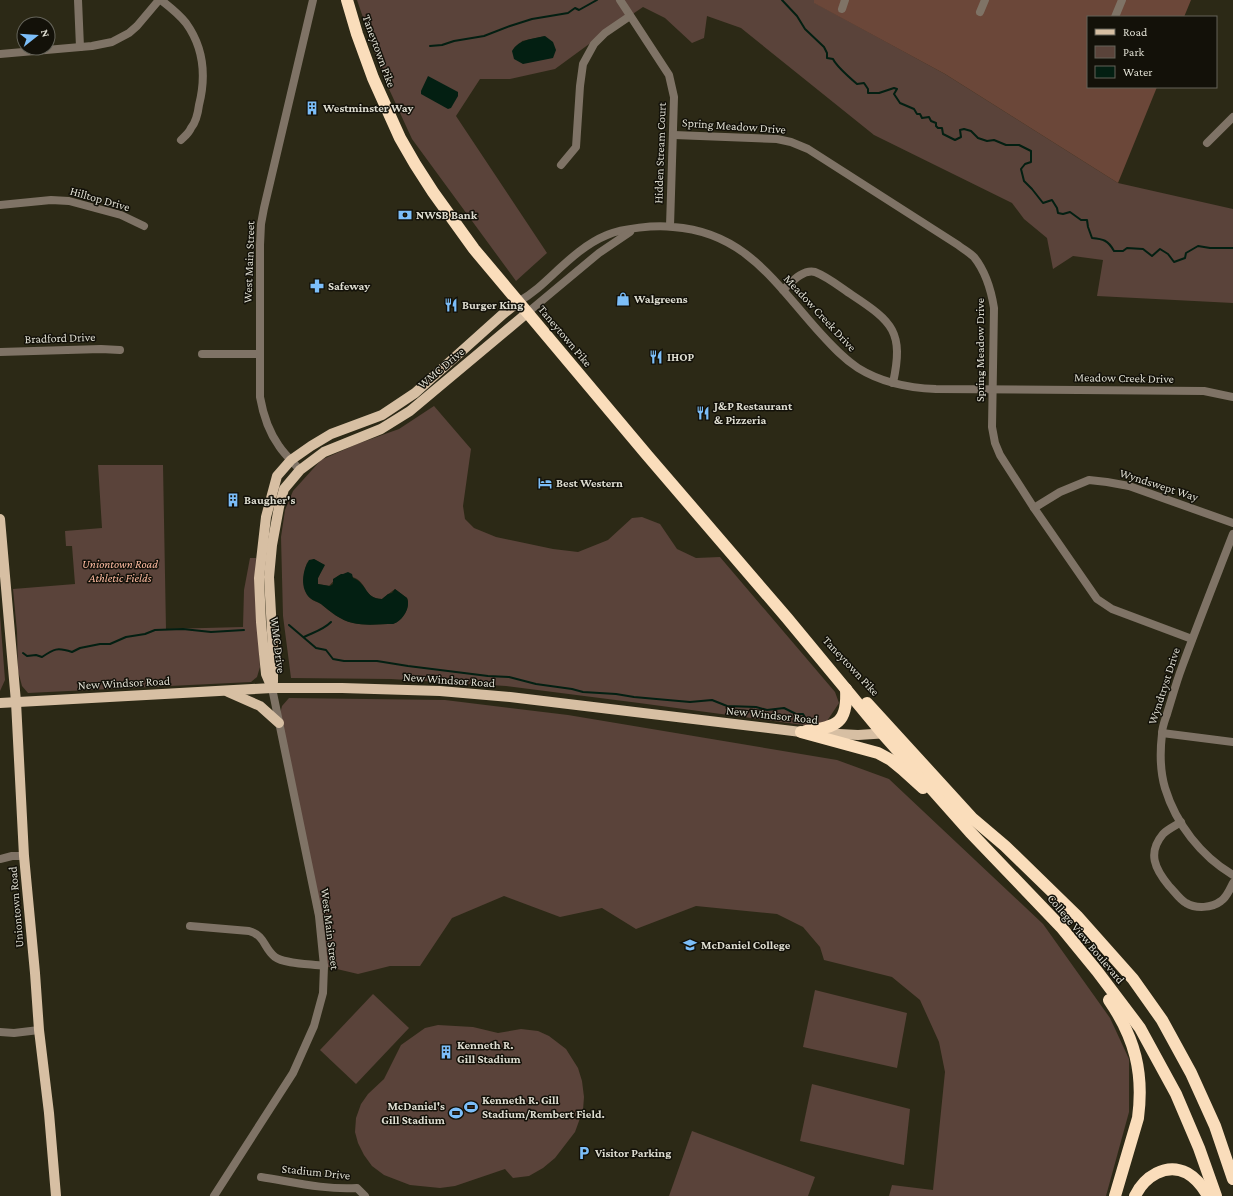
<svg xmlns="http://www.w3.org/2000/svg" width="1233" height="1196" font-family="'Crimson Pro',serif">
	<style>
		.green { fill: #5a433a; fill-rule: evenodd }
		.forest { fill: #6b4739 }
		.water { fill: #031f12 }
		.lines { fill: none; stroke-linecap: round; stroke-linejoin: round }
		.stream { stroke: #031f12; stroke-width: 2 }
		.minor { stroke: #7f7366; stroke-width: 8 }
		.major { stroke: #d7bfa3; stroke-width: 10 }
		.highway { stroke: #faddbb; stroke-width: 12 }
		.labels { text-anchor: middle; stroke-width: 3; stroke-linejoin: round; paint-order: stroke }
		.street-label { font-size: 12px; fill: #deddd1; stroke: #131109 }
		.poi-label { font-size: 12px; font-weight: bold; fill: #deddd1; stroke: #131109; text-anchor: start }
		.park-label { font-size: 12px; font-style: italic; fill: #fcbaa0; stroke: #131109 }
	</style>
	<rect width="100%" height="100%" fill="#2c2916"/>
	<!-- green -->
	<g class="green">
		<path d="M357 0H814L815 3 945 74 1118 183 1233 209V303L1097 296 1103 260 1073 256 1053 269 1047 238 1024 219 1012 203 874 135 741 28 707 16 704 38 692 43 665 18 643 7 596 39 555 69 510 79H480L456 116 547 253 516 281 412 139 383 76ZM545 36 514 59 522 41Z"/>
		<path d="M434 406 471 449 463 506 465 519 474 528 496 537 553 549 578 552 608 540 632 518 642 517 660 524 677 549 696 558 720 557 835 692 839 703 825 724 811 726 639 703 506 686 391 679 291 678 283 616 281 537 285 510 293 491 321 460 357 444 399 429ZM314 559 324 565 318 578V584L329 586 338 576 345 574C349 576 354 577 357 579 368 587 365 598 382 599 386 596 392 591 395 589L407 598C411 607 403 620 393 624 381 624 365 626 353 623 340 620 331 612 321 604 318 602 313 601 310 598 301 588 303 575 307 563Z"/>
		<polygon points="98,465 163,465 166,629 243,627 244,590 250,558 256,558 255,581 260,667 257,677 251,682 28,693 22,686 18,671 17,632 13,589 75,584 72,546 66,546 65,531 102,528"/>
		<polygon points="0,615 5,680 0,691"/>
		<polygon points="289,698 445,700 568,715 837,760 889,779 1043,924 1110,1018 1129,1059 1129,1112 1106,1196 889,1196 892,1185 933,1190 945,1072 939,1042 920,1000 892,977 824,960 820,947 803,927 777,914 696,906 636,929 602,908 560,917 504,896 452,918 420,966 390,966 358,974 324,966 280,714 282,706"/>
		<polygon points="815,990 907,1013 897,1068 803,1047"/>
		<polygon points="373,994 409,1028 356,1084 320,1050"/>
		<polygon points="438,1025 473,1027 498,1033 521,1029 538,1031 549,1036 566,1049 578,1068 582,1081 584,1097 583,1110 575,1132 555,1158 543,1168 529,1176 513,1178 505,1169 455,1186 440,1188 410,1185 384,1175 372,1166 364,1155 358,1143 355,1132 356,1118 361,1104 368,1094 384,1079 401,1045 425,1028"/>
		<polygon points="812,1084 910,1109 904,1165 800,1141"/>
		<polygon points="692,1131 815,1177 808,1196 669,1196"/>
	</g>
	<!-- forest -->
	<polygon class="forest" points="814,0 1191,0 1184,17 1088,17 1088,87 1157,87 1118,183 945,74 814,3"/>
	<!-- water -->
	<g class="water">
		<path d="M545 36 553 42 556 50 553 58 523 64 514 59 512 51C519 39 532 39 545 36Z"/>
		<polygon points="428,76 458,92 458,96 451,108 448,109 421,94 421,91"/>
		<path d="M314 559 325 565 318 578V584L330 586 333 584V579L341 574H343L348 572 352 574 353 578C367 583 365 599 382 599L388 594 392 593 395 589 407 598C411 607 403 621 393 624 381 624 365 626 353 623 340 620 331 612 321 604 317 601 313 601 310 598 300 589 302 571 309 560Z"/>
	</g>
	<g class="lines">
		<!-- stream -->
		<g class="stream">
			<path d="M782 0 797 16 805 29 824 47 827 53V58L833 59C836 65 850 78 857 84L864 83 868 89V93H879L894 88 897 89 894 94 900 103 914 109 917 114H920L922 118 929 117 931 121 936 123V126L938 128H942L943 134 955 140 961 137 960 130 964 129 971 131 978 138 987 141 994 140 1006 145H1019L1031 151V162L1025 164 1021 169 1024 181 1032 189 1043 203 1052 200 1057 208 1058 213 1063 214 1070 212 1081 220H1087L1088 227 1092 238C1103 239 1108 240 1114 251H1123L1127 248 1143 249 1152 256 1160 249 1168 254 1174 262 1185 258 1186 253 1198 246 1210 248H1233"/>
			<polyline points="430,46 442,45 454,41 484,36 510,26 532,19 568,13 575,8 579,10 597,0"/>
			<polyline points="289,625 316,648 326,650 333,659 344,661 377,661 408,666 488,676 509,677 536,684 572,689 583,692 616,694 634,697 690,702 712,700 727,706 756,707 767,710 784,708 796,714 803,714 806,719 806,721"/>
			<path d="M304 637C314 632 323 630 331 622"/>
			<path d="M23 653 27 656 36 655 42 657C54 649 57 647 72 652L80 648 100 644H110L126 637 145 634 155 630 183 629 211 632 244 630"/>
		</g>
		<!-- minor -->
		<g class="minor">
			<polyline points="78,0 80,47"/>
			<path d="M161 0C170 7 179 14 186 23 204 48 206 77 199 105 198 113 196 122 191 128 189 133 185 136 181 140"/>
			<polyline points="620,0 669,75 674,97 670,226"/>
			<polyline points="842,9 845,0"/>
			<polyline points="980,12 985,0"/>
			<polyline points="1115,17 1122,0"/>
			<polyline points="0,54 92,46 112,42 129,33 137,26 159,0"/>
			<path d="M674 135 777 139 791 142 808 149 958 245C963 249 970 253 974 257 986 272 991 289 994 308L992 427 995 443 1000 455 1034 508 1097 599 1112 609 1192 639"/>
			<polyline points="1207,143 1233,117"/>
			<polyline points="561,165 576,147 580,86 583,64 594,44 605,33 630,16"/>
			<polyline points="0,205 51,200 69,201 121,215 144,226"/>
			<path d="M783 290C791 283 802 269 815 272 828 277 840 287 852 295 893 322 904 332 893 383"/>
			<path d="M518 302C525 298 532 293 538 288 560 269 580 246 607 235 623 228 655 225 673 227 747 232 777 286 822 335 833 347 844 359 858 368 882 383 908 388 936 389L1204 391 1233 397"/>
			<polyline points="527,313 599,253 630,232"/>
			<polyline points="0,352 101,349 120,350"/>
			<polyline points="202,354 260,354"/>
			<path d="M300 470C293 462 285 455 279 446 269 432 263 414 260 397V245L261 224 264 208 313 0"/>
			<polyline points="1034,508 1060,492 1089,480 1107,482 1129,486 1233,523"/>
			<path d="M1233 534C1216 578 1198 623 1182 667 1176 683 1172 698 1167 714 1165 720 1162 727 1162 734 1160 751 1160 771 1165 788 1176 824 1201 856 1233 875"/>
			<polyline points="1162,733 1233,742"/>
			<path d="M1181 822C1175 826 1168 829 1163 834 1147 853 1155 869 1169 886 1174 891 1180 900 1186 903 1196 909 1212 908 1221 901 1227 897 1230 889 1233 883"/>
			<polyline points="0,859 12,856 24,856"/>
			<path d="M190 926 249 931C266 936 263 948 275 957 284 964 312 964 324 966"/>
			<polyline points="0,1032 14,1033 39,1030"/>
			<path d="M261 1177C293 1182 325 1190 357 1188L365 1196"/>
			<polyline points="214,1196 293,1073 314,1026 323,993 324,966 319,916 272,688"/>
		</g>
		<!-- major -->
		<g class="major">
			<polyline points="0,519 16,702 24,856 35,973 39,1030 49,1113 56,1196"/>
			<polyline points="273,682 273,650 269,577 272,545 279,507 284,489 300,470 324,452 381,429 410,411 527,313"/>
			<polyline points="272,688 266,674 264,654 261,622 259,578 266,517 277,476 291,460 311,446 331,434 382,415 415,393 503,314 518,302"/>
			<polyline points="228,692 260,706 279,723"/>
			<polyline points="0,703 272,688 342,688 440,691 510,697 801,732 858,735 889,733"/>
		</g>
		<!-- highway -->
		<g class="highway">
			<polyline points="347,0 357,34 373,78 400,138 415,164 433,192 474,249 647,455 787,618 883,734 970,832 1061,927 1097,971 1140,1028 1176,1094 1199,1148 1216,1196"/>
			<polyline points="867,703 972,818 1005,846 1077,916 1133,979 1162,1020 1191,1073 1215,1126 1233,1179"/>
			<path d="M806 731C837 727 848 723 846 689"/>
			<polyline points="801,732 878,753 891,760 902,769 923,788"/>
			<path d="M1109 1000C1135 1038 1144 1073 1138 1118L1115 1196"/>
			<path d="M1135 1196C1144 1177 1166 1162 1187 1173 1196 1178 1203 1187 1208 1196"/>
		</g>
	</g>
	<!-- icons -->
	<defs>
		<g id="building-bare" transform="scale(1.08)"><path d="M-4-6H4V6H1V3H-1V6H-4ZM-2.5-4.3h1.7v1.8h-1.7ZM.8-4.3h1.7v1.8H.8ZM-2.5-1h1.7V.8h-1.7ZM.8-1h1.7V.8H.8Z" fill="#7cbef9" stroke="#131109" stroke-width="2.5" paint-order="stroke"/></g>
		<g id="bank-bare" transform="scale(1.08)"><path d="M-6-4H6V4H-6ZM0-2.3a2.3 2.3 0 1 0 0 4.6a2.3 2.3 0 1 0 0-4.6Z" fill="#7cbef9" stroke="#131109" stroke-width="2.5" paint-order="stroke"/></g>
		<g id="pharmacy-bare" transform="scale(1.08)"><path d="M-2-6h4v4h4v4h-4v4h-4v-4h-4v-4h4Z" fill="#7cbef9" stroke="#131109" stroke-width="2.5" paint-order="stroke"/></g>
		<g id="shop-bare" transform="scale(1.08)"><path d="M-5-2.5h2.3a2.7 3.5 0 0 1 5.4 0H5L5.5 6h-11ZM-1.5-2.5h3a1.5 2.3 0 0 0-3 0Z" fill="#7cbef9" stroke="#131109" stroke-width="2.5" paint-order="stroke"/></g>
		<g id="restaurant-bare" transform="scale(1.08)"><path d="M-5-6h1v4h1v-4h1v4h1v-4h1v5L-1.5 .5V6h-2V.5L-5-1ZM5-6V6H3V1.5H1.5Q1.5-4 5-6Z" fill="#7cbef9" stroke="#131109" stroke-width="2.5" paint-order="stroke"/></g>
		<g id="hotel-bare" transform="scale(1.08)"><path d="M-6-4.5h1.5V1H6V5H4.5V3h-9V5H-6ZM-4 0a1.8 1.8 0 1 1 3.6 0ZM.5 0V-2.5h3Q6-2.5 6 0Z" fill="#7cbef9" stroke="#131109" stroke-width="2.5" paint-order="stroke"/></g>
		<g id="university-bare" transform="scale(1.08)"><path d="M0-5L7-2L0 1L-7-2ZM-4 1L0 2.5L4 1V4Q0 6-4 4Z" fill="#7cbef9" stroke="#131109" stroke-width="2.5" paint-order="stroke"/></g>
		<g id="stadium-bare" transform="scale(1.08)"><path d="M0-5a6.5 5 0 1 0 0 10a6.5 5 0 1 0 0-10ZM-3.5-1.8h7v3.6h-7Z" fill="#7cbef9" stroke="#131109" stroke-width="2.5" paint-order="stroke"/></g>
		<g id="parking-bare" transform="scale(1.08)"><path d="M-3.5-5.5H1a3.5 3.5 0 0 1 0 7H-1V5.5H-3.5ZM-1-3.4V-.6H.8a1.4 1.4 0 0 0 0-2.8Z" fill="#7cbef9" stroke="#131109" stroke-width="2.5" paint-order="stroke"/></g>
	</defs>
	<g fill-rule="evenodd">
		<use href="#building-bare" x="312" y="108"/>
		<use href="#bank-bare" x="405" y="215"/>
		<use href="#pharmacy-bare" x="317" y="286"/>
		<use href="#shop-bare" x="623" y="299"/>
		<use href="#restaurant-bare" x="451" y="305"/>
		<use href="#restaurant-bare" x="656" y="357"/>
		<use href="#restaurant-bare" x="703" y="413"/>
		<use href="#hotel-bare" x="545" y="483"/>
		<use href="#building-bare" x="233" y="500"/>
		<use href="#university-bare" x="690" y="945"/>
		<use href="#building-bare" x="446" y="1052"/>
		<use href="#stadium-bare" x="471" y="1107"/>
		<use href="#stadium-bare" x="456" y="1113"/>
		<use href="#parking-bare" x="584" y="1153"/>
	</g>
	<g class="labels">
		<!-- street labels -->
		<g class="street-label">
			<text transform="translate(379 51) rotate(70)" y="4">Taneytown Pike</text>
			<text transform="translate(734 126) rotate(4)" y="4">Spring Meadow Drive</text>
			<text transform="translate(660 153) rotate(-88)" y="4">Hidden Stream Court</text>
			<text transform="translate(100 199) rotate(16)" y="4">Hilltop Drive</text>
			<text transform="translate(249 262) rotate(-88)" y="4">West Main Street</text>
			<text transform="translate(820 313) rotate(47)" y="4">Meadow Creek Drive</text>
			<text transform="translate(565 336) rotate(50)" y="4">Taneytown Pike</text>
			<text transform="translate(60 338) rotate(-2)" y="4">Bradford Drive</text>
			<text transform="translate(980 350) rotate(-90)" y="4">Spring Meadow Drive</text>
			<text transform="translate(441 368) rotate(-40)" y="4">WMC Drive</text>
			<text transform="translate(1124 378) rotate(1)" y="4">Meadow Creek Drive</text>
			<text transform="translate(1159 485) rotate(18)" y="4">Wyndswept Way</text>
			<text transform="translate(278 645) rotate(83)" y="4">WMC Drive</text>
			<text transform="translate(851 666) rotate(47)" y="4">Taneytown Pike</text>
			<text transform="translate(449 680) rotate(4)" y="4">New Windsor Road</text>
			<text transform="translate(124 683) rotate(-3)" y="4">New Windsor Road</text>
			<text transform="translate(1164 686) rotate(-72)" y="4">Wyndtryst Drive</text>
			<text transform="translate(772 715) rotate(6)" y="4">New Windsor Road</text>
			<text transform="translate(16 907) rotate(-95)" y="4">Uniontown Road</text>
			<text transform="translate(330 929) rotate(83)" y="4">West Main Street</text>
			<text transform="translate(1086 939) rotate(50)" y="4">College View Boulevard</text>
			<text transform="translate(316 1172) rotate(6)" y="4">Stadium Drive</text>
		</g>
		<!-- poi labels -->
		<g class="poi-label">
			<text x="323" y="112">Westminster Way</text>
			<text x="416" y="219">NWSB Bank</text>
			<text x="328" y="290">Safeway</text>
			<text x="634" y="303">Walgreens</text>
			<text x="462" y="309">Burger King</text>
			<text x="667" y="361">IHOP</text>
			<text x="714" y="410">J&amp;P Restaurant<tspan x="714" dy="14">&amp; Pizzeria</tspan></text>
			<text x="556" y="487">Best Western</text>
			<text x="244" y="504">Baugher's</text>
			<text x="701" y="949">McDaniel College</text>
			<text x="457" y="1049">Kenneth R.<tspan x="457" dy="14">Gill Stadium</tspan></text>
			<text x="482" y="1104">Kenneth R. Gill<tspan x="482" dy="14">Stadium/Rembert Field.</tspan></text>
			<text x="445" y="1110" text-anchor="end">McDaniel's<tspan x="445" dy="14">Gill Stadium</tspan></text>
			<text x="595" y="1157">Visitor Parking</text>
		</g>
		<!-- park labels -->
		<g class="park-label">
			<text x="120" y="568">Uniontown Road<tspan x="120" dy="14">Athletic Fields</tspan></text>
		</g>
	</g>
	<!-- legend -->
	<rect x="1087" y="16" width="130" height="72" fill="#131109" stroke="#646359"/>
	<rect x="1095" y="29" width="20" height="6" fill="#d7bfa3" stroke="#646359"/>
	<text x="1123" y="36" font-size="12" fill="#deddd1">Road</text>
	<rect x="1095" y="46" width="20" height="12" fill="#5a433a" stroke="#646359"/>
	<text x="1123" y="56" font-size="12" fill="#deddd1">Park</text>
	<rect x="1095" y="66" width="20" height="12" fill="#031f12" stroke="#646359"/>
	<text x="1123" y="76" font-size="12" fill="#deddd1">Water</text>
	<!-- north arrow -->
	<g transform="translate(36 36) rotate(73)"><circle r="19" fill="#131109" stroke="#646359"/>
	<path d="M0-3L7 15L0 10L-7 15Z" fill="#7cbef9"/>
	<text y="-6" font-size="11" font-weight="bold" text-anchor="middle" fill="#deddd1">N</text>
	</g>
</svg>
